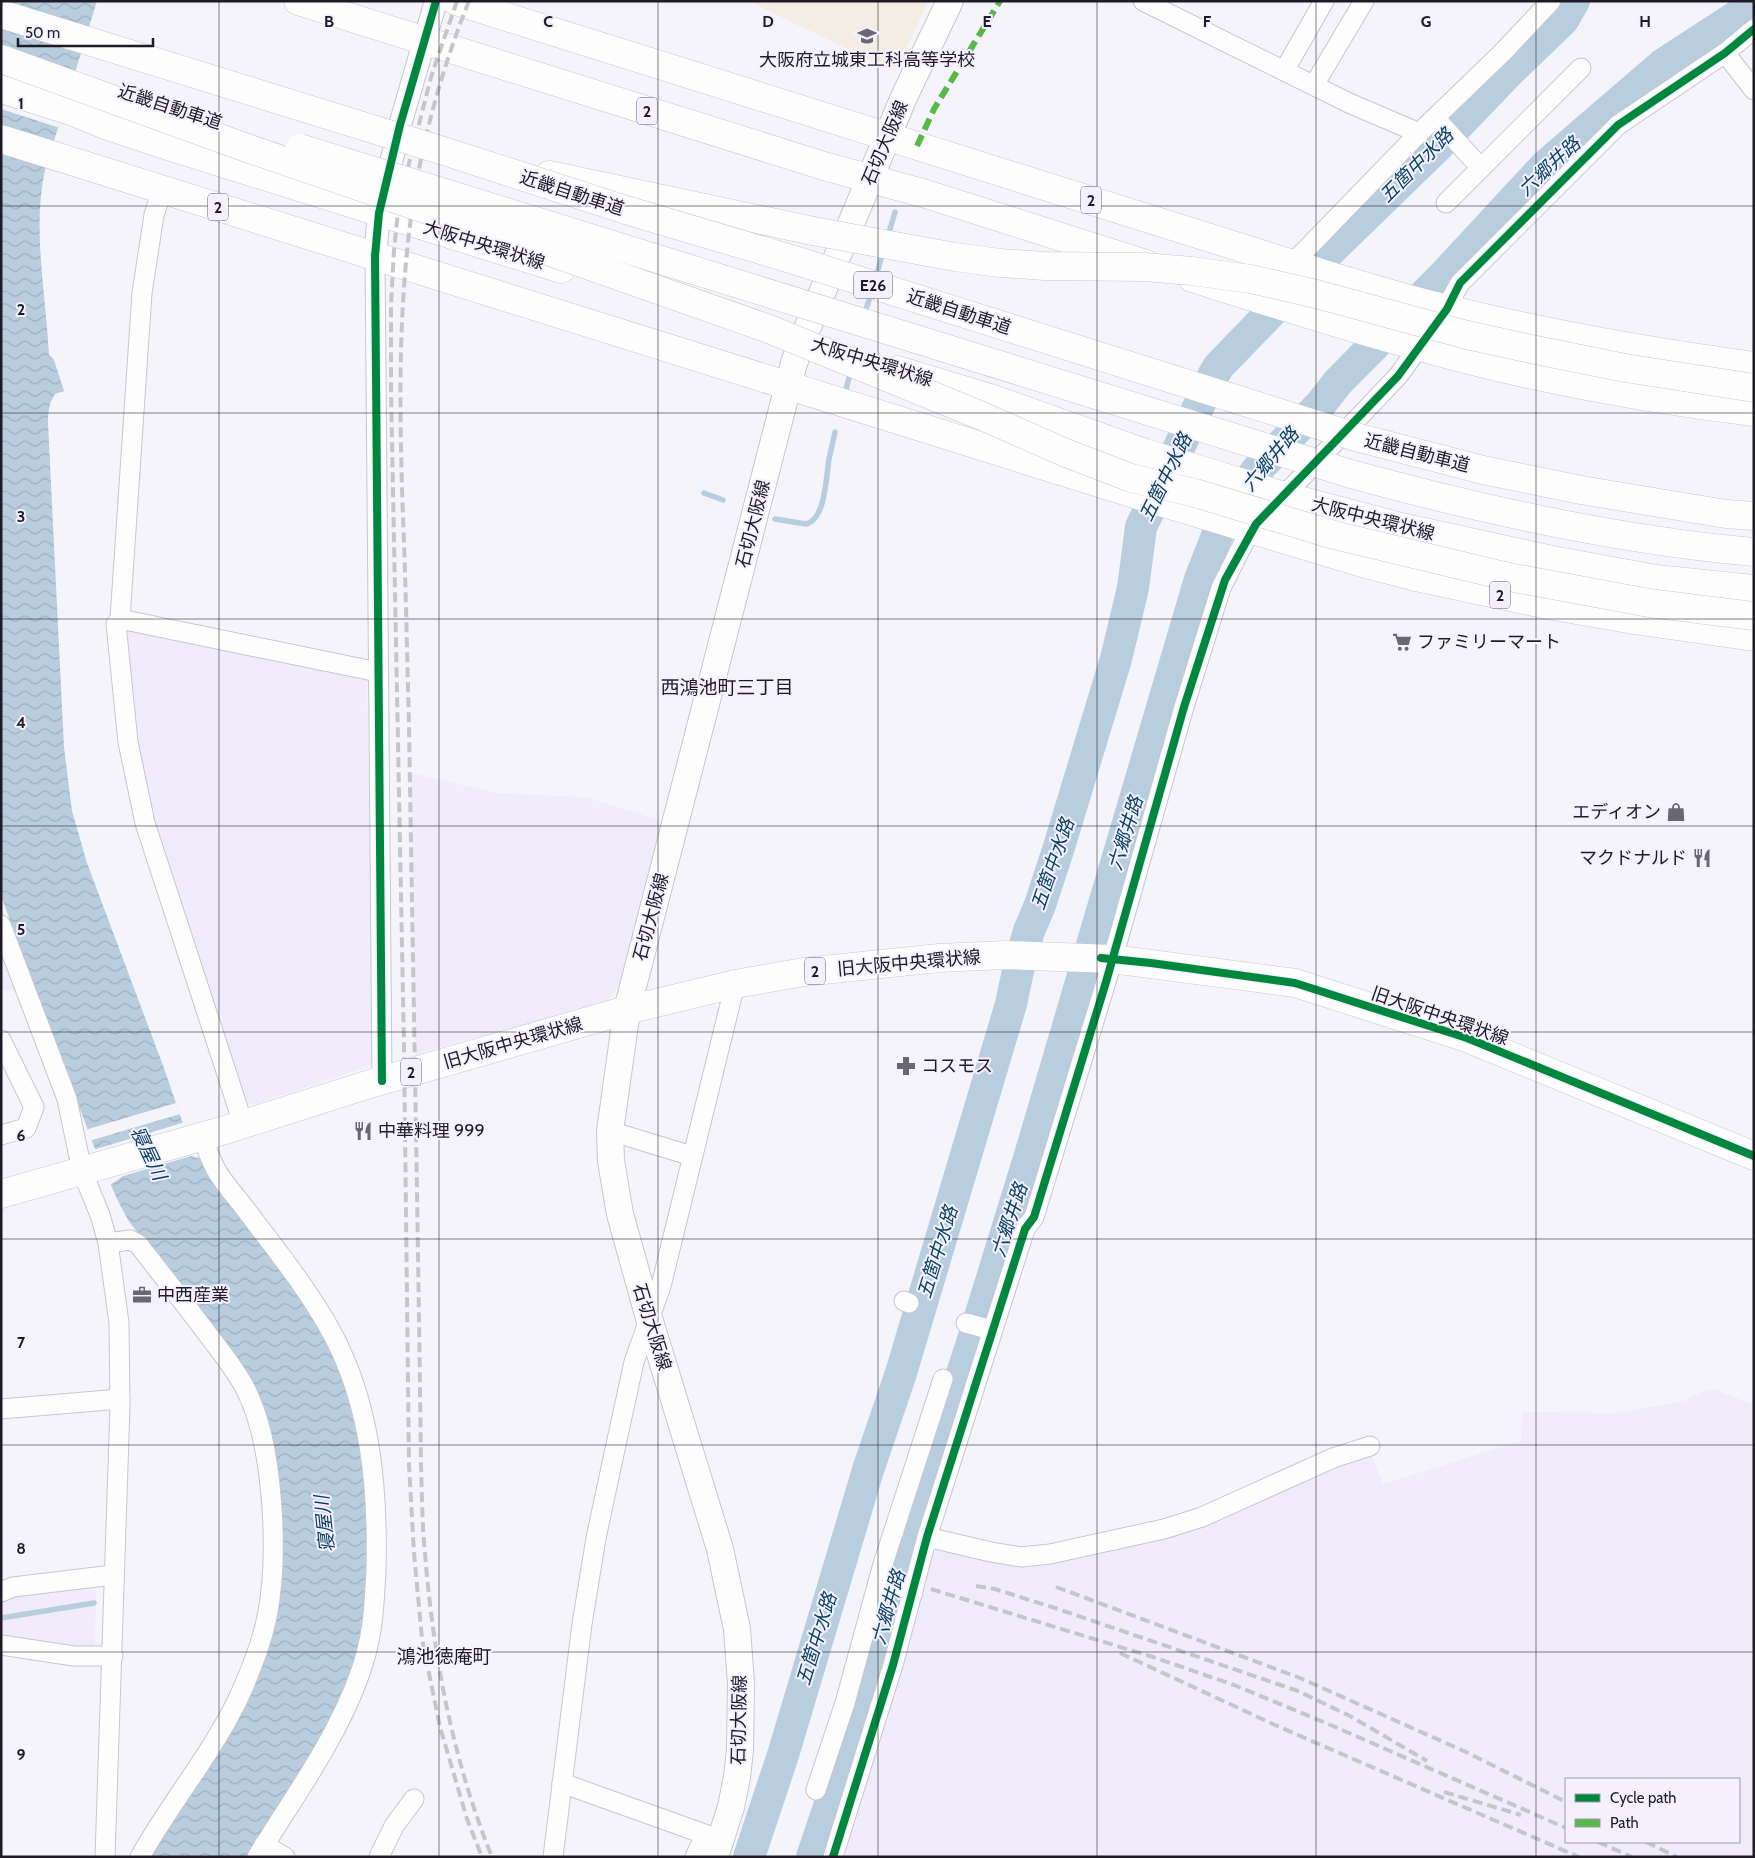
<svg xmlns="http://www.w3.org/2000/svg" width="1755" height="1858" font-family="Cabin,'Noto Sans JP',sans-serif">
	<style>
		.industrial { fill: #f0ecfb; fill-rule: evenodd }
		.education { fill: #f3ede5 }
		.water { fill: url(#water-waves) }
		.pier { fill: #f5f4fa }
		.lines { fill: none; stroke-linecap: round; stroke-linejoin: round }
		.stream { stroke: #b8cede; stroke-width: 5.5 }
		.river { stroke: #b8cede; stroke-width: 32 }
		.minor-casing { stroke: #c8c6cf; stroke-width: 21 }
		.tertiary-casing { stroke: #c8c6cf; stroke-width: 24 }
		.secondary-casing { stroke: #c8c6cf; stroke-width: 28 }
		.primary-casing { stroke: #c8c6cf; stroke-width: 29 }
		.motorway-casing { stroke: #c8c6cf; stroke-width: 29 }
		.minor { stroke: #fefdfe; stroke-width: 19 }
		.tertiary { stroke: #fefdfe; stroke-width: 22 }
		.secondary { stroke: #fefdfe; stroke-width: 26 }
		.primary { stroke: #fefdfe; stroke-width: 28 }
		.motorway { stroke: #fefdfe; stroke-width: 28 }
		.rail { stroke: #c6c6c8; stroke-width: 4; stroke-dasharray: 10 5; stroke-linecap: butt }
		.motorway-bridge-casing { stroke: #c8c6cf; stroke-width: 29; stroke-linecap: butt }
		.motorway-bridge { stroke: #fefdfe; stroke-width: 28 }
		.quiet { stroke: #58b947; stroke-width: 6; stroke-dasharray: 12 6; stroke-linecap: butt }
		.cycleway-casing { stroke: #f4f0fe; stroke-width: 11 }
		.cycleway { stroke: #00873e; stroke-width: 8 }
		.grid { fill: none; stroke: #1e1b27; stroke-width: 1; stroke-opacity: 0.55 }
		.labels { text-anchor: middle; stroke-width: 4; stroke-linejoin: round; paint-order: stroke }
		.shield { fill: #f4f0fe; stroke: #5e5b68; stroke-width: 1 }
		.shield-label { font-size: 16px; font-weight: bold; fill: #1e1b27 }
		.poi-label { font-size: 18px; fill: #1e1b27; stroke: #f4f0fe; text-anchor: start }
		.street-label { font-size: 18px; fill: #1e1b27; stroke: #f4f0fe }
		.water-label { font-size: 19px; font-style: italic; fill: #0a4360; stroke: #f4f0fe }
		.neighbourhood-label { font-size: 19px; fill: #1e1b27; stroke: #f4f0fe }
		.grid-label { font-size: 16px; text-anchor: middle; font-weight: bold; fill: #1e1b27; stroke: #f4f0fe; stroke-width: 4; stroke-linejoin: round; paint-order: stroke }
	</style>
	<defs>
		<pattern id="water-waves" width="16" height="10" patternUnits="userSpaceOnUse" patternTransform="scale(1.25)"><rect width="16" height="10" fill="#b8cede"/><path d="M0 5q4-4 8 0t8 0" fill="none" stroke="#9eb0be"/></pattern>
	</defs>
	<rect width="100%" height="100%" fill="#f5f4fa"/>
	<!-- industrial -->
	<g class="industrial">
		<polygon points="124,625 367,676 373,1065 253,1105 243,1099 151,815 133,743"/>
		<polygon points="411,773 497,793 585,797 663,821 621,981 608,1002 416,1054"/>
		<polygon points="1,949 12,980 15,990 1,991"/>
		<path d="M1714 1389 1754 1405V1857H839L930 1555 941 1548 1028 1564 1371 1454 1383 1484 1521 1441 1522 1412 1619 1413 1684 1401 1701 1392ZM1566 1779H1739V1842H1566Z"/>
		<polygon points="96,1582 95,1651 1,1639 1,1597"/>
	</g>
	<!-- education -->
	<polygon class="education" points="748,1 929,1 895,72"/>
	<!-- water -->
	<path class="water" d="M1 1H97L45 170C32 230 46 293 49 355L54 360 64 391 55 394C49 403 48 412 48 423L64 747 72 811 87 863 164 1068 182 1121 199 1152 305 1302 347 1377 368 1488 366 1634 332 1722 250 1857H149L257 1674 274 1469 218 1338 128 1220 117 1199 93 1144 1 896Z"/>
	<!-- pier -->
	<g class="pier">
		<polygon points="1,77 69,99 60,128 1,109"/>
		<polygon points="176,1103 180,1114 89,1141 85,1130"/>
		<polygon points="185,1122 206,1160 191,1156 123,1176 109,1186 93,1150"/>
	</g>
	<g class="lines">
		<!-- stream -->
		<g class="stream">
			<polyline points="888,236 895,212"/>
			<polyline points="876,277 883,252"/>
			<polyline points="864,315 872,291"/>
			<polyline points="845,393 849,378"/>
			<polyline points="704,493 723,500"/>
			<path d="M775 519 806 524C826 519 826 476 829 459 831 450 833 441 835 432"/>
			<polyline points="1,1618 94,1603"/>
		</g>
		<!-- river -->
		<g class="river">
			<polyline points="749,1857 783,1755 868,1470 901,1373 1011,1004 1019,966 1029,931 1040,905 1059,847 1116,659 1133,588 1141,527 1214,374 1219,366 1336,245 1438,146 1509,72 1563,20 1574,1"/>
			<polyline points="812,1857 841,1771 908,1538 972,1343 1030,1155 1200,579 1226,513 1256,471 1320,405 1338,382 1446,273 1546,165 1662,65 1754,5"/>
		</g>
		<!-- minor casing -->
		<g class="minor-casing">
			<g id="minor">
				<polyline points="1143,1 1349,103 1419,133 1502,53 1551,1"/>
				<polyline points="1725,53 1754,90"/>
				<polyline points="1284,71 1324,1"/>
				<polyline points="1314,85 1364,1"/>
				<polyline points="1436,119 1481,168"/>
				<polyline points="162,190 154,215 142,293 120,619 116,624 128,742 145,823 238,1108 241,1124"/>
				<polyline points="1446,203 1581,68"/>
				<polyline points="375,256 382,1081"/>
				<polyline points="1293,263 1419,133"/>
				<polyline points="1441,317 1460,283 1618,125 1725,53 1754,29"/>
				<polyline points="1278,502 1398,376 1425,339"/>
				<polyline points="120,619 378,672"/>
				<polyline points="1,925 67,1099 82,1171 100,1215 108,1243 119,1323 120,1406 105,1857"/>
				<polyline points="1,1040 34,1107 26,1128 1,1135"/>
				<polyline points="610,1131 692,1156"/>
				<path d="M202 1136C207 1149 211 1162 218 1173 226 1186 238 1199 247 1211 276 1250 309 1290 332 1333 371 1405 378 1489 376 1570 374 1609 373 1638 359 1676 335 1742 293 1798 257 1857"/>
				<path d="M108 1243 130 1240 138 1244C163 1276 188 1308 212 1340 224 1356 237 1372 246 1390 274 1445 279 1557 267 1617 261 1646 250 1673 238 1699 211 1755 170 1803 140 1857"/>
				<polyline points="904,1301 909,1303"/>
				<polyline points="966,1323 992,1330"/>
				<polyline points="1,1409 120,1399"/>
				<polyline points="927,1537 991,1552 1021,1557 1050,1554 1164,1529 1202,1517 1333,1458 1370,1446"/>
				<polyline points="878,1583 913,1593"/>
				<polyline points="1,1592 13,1587 113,1575"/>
				<polyline points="1,1645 74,1656 113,1656"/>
				<polyline points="562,1783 721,1840"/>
				<polyline points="816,1790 845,1703 883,1564 943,1379"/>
				<polyline points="264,1845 285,1857"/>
				<polyline points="379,1857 394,1826 414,1799"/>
				<polyline points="553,1857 582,1624 596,1538 617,1440 634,1362 661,1286 735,984"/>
				<polyline points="695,1857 705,1835"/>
				<polyline points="833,1857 893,1665 927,1537 1025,1229 1034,1217 1106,982 1184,707 1221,588 1242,546 1258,521"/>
			</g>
		</g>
		<!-- tertiary casing -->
		<g class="tertiary-casing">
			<polyline id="tertiary" points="375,256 379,213 400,125 436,1"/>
		</g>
		<!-- secondary casing -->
		<g class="secondary-casing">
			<polyline id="secondary" points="715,1857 731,1807 737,1777 740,1750 741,1683 737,1629 720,1549 649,1318 620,1214 611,1161 610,1131 627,1010 794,363 802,341 904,97 950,1"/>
		</g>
		<!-- primary casing -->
		<g class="primary-casing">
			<g id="primary">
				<polyline points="298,1 824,166 926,194 1146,264"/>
				<path d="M456 1 1331 276C1368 287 1406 299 1444 308 1546 334 1650 352 1754 366"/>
				<polyline points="1,89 74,112 108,126 168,146 561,269"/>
				<polyline points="1,139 1134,494 1366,564 1416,577 1548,605 1634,620 1754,637"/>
				<path d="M1192 278C1294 310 1397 343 1501 368 1584 387 1669 402 1754 412"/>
				<polyline points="897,370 996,400 1145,453 1230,479 1284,496 1401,527 1552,560 1656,579 1754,589"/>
				<polyline points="1,1194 225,1130 373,1083 627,1010 677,998 735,984 804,972 939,958 1006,955 1112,959 1295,983 1467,1038 1754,1156"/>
			</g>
		</g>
		<!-- motorway casing -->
		<g class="motorway-casing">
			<polyline id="motorway" points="549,175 813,231"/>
		</g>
		<!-- minor -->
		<use href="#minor" class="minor"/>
		<!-- tertiary -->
		<use href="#tertiary" class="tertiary"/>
		<!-- secondary -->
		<use href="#secondary" class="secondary"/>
		<!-- primary -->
		<use href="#primary" class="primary"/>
		<!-- motorway -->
		<use href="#motorway" class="motorway"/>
		<!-- rail -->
		<g class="rail">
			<polyline points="457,1 431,77 399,203 394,250 391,305 391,390 404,1046 409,1465 414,1553 422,1639 440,1727 467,1819 482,1857"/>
			<path d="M469 1C437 81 415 166 407 252 398 341 400 429 403 518 406 587 407 656 409 725 413 972 418 1219 421 1466 422 1495 422 1524 425 1553 433 1656 453 1761 492 1857"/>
			<polyline points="976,1586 995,1589 1055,1608 1298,1691 1350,1716 1427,1761"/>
			<polyline points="1056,1587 1300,1678 1466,1752 1566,1802"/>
			<polyline points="931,1589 1153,1657 1234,1685 1333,1726 1566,1828"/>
			<polyline points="1120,1653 1275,1725 1579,1857"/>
			<polyline points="1444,1792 1521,1815"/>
			<polyline points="1598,1842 1632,1857"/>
			<polyline points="1646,1842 1677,1857"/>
		</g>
		<!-- motorway-bridge casing -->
		<g class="motorway-bridge-casing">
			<g id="motorway-bridge">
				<polyline points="1,14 450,153 626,210 791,259 1356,437 1483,470 1581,490 1726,514 1754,516"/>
				<polyline points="1,59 244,147 553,253 769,329 982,416 1066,453 1131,478 1195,493 1334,535 1509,577 1649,603 1754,616"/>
				<path d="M300 148 1351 474C1482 510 1617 540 1754 552"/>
				<polyline points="813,231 955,257 1000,263 1045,266 1145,267 1191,271 1251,279 1316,294 1467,335 1531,349 1625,368 1754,388"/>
			</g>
		</g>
		<!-- motorway-bridge -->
		<use href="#motorway-bridge" class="motorway-bridge"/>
		<!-- quiet -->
		<polyline class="quiet" points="917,146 934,109 1000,1"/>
		<!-- cycleway casing -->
		<g class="cycleway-casing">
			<g id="cycleway">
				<polyline points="1101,958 1151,963 1295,983 1467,1038 1754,1156"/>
				<polyline points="382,1081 375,256 379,213 400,125 436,1"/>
				<polyline points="833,1857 893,1665 927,1537 1025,1229 1034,1217 1106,982 1184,707 1225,580 1256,524 1398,376 1447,309 1460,283 1618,125 1725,53 1754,29"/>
			</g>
		</g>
		<!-- cycleway -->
		<use href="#cycleway" class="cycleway"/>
	</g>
	<!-- grid -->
	<path class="grid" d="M219 1V1857M439 1V1857M658 1V1857M878 1V1857M1097 1V1857M1316 1V1857M1536 1V1857M1 206H1754M1 413H1754M1 619H1754M1 826H1754M1 1032H1754M1 1239H1754M1 1445H1754M1 1652H1754"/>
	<!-- icons -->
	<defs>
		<g id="school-bare" transform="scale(1.5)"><path d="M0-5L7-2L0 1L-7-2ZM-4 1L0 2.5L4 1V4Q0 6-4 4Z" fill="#696771" stroke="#f4f0fe" stroke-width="2.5" paint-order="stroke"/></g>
		<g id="supermarket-bare" transform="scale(1.5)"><path d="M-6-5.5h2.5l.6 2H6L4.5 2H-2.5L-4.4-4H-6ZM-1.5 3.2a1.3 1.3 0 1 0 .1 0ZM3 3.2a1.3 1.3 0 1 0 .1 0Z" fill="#696771" stroke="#f4f0fe" stroke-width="2.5" paint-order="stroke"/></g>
		<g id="shop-bare" transform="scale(1.5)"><path d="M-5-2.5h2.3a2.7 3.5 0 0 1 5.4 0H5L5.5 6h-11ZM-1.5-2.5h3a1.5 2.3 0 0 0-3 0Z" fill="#696771" stroke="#f4f0fe" stroke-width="2.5" paint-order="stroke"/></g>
		<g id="restaurant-bare" transform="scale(1.5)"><path d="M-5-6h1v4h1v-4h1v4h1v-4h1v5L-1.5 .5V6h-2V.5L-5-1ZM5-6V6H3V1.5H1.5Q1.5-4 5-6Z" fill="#696771" stroke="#f4f0fe" stroke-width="2.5" paint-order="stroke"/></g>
		<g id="pharmacy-bare" transform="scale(1.5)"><path d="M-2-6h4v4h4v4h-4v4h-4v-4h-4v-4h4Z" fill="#696771" stroke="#f4f0fe" stroke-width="2.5" paint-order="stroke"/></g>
		<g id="office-bare" transform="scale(1.5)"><path d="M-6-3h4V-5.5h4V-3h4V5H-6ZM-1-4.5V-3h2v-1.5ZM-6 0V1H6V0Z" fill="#696771" stroke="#f4f0fe" stroke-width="2.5" paint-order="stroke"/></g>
	</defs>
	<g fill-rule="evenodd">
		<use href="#school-bare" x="867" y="36"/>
		<use href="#supermarket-bare" x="1402" y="642"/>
		<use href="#shop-bare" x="1676" y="812"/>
		<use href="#restaurant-bare" x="1702" y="858"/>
		<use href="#pharmacy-bare" x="906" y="1066"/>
		<use href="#restaurant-bare" x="363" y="1131"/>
		<use href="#office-bare" x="142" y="1295"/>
	</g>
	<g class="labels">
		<!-- shield labels -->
		<g class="shield">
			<rect x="637" y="97.5" width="20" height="27" rx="4"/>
			<rect x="1081" y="186.5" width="20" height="27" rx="4"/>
			<rect x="208" y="193.5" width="20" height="27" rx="4"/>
			<rect x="854" y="271.5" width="38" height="27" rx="4"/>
			<rect x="1490" y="581.5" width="20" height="27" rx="4"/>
			<rect x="805" y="957.5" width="20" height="27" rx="4"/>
			<rect x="401" y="1058.5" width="20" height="27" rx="4"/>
		</g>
		<g class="shield-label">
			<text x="647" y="117">2</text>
			<text x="1091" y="206">2</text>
			<text x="218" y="213">2</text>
			<text x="873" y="291">E26</text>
			<text x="1500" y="601">2</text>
			<text x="815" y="977">2</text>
			<text x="411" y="1078">2</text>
		</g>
		<!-- poi labels -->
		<g class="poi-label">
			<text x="867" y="66" text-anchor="middle">大阪府立城東工科高等学校</text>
			<text x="1417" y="648">ファミリーマート</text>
			<text x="1661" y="818" text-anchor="end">エディオン</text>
			<text x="1687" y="864" text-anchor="end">マクドナルド</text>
			<text x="921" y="1072">コスモス</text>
			<text x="378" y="1137">中華料理 999</text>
			<text x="157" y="1301">中西産業</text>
		</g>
		<!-- street labels -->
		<g class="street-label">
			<text transform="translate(170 107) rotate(18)" y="6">近畿自動車道</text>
			<text transform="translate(885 143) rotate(-67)" y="6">石切大阪線</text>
			<text transform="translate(572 193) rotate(18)" y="6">近畿自動車道</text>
			<text transform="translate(484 245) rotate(17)" y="6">大阪中央環状線</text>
			<text transform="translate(959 312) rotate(18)" y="6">近畿自動車道</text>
			<text transform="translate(872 362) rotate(17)" y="6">大阪中央環状線</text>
			<text transform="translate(1417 453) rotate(14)" y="6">近畿自動車道</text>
			<text transform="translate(1373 519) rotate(14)" y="6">大阪中央環状線</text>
			<text transform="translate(753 524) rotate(-76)" y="6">石切大阪線</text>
			<text transform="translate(651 917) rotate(-75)" y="6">石切大阪線</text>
			<text transform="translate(909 963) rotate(-5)" y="6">旧大阪中央環状線</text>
			<text transform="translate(1440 1016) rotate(19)" y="6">旧大阪中央環状線</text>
			<text transform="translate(513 1043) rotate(-16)" y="6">旧大阪中央環状線</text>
			<text transform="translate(652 1327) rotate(73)" y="6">石切大阪線</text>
			<text transform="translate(739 1720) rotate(-89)" y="6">石切大阪線</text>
		</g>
		<!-- water labels -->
		<g class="water-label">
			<text transform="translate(1416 165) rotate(-45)" y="7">五箇中水路</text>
			<text transform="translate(1549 166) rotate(-43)" y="7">六郷井路</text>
			<text transform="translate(1270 459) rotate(-50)" y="7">六郷井路</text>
			<text transform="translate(1165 477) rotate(-64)" y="7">五箇中水路</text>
			<text transform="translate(1125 833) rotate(-73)" y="7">六郷井路</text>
			<text transform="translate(1052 864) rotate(-71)" y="7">五箇中水路</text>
			<text transform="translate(149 1153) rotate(65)" y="7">寝屋川</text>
			<text transform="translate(1009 1220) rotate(-72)" y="7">六郷井路</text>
			<text transform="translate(937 1252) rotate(-73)" y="7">五箇中水路</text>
			<text transform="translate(324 1524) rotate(-96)" y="7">寝屋川</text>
			<text transform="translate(888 1607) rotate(-74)" y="7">六郷井路</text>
			<text transform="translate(816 1639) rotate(-73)" y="7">五箇中水路</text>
		</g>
		<!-- neighbourhood labels -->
		<g class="neighbourhood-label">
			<text x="727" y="694">西鴻池町三丁目</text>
			<text x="444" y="1663">鴻池徳庵町</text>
		</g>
	</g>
	<g class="grid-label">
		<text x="329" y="27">B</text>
		<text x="548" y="27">C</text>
		<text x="768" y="27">D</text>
		<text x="987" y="27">E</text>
		<text x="1207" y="27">F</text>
		<text x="1426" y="27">G</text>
		<text x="1645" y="27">H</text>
		<text x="21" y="109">1</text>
		<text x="21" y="315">2</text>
		<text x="21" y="522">3</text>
		<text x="21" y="728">4</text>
		<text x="21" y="935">5</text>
		<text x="21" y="1141">6</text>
		<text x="21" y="1348">7</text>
		<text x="21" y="1554">8</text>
		<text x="21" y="1760">9</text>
	</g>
	<!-- border -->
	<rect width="1755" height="1858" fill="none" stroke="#1e1b27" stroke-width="5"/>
	<!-- legend -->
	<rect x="1565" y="1778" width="175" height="65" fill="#f4f0fe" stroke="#9e9ba8"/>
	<rect x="1575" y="1794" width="25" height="8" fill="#00873e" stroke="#9e9ba8"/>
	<text x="1610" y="1803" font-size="15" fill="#1e1b27">Cycle path</text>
	<rect x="1575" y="1819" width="25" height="8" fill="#58b947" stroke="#9e9ba8"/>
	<text x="1610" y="1828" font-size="15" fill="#1e1b27">Path</text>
	<!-- scale -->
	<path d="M18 38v8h135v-8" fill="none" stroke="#1e1b27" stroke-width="2.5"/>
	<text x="25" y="38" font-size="15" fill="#1e1b27" stroke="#f4f0fe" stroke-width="4" paint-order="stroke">50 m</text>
</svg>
